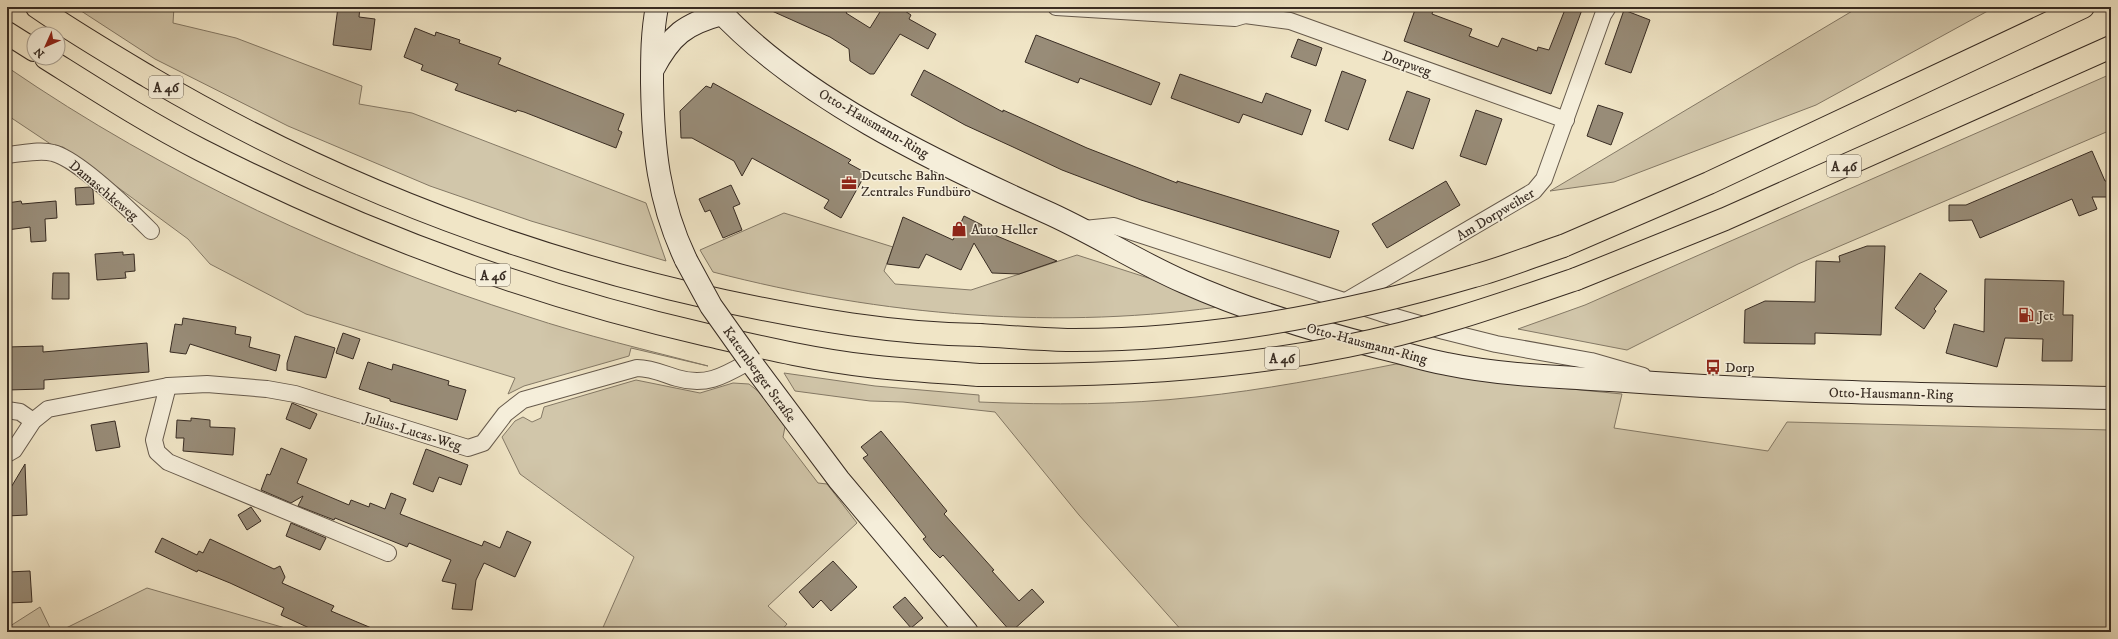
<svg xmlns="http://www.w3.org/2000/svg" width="2118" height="639" font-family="'IM FELL DW Pica',serif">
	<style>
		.green { fill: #d1c6aa; stroke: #847966 }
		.building { fill: #988c78; stroke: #382c23 }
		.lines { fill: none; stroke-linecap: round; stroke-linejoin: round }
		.street-casing { stroke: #665a4c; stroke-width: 18 }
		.secondary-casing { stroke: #382c23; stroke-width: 24 }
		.highway-casing { stroke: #382c23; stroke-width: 24 }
		.street { stroke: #f5eeda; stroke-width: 16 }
		.secondary { stroke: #f5eeda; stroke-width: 22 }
		.highway { stroke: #f0e5c6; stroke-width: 22 }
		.secondary-bridge-casing { stroke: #382c23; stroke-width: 24; stroke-linecap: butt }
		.highway-bridge-casing { stroke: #382c23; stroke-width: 24; stroke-linecap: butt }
		.secondary-bridge { stroke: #f5eeda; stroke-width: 22 }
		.highway-bridge { stroke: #f0e5c6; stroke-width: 22 }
		.labels { text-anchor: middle; stroke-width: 3; stroke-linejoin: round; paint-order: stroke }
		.shield { fill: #f5eeda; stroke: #71665a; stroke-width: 1 }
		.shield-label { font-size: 13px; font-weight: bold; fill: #382c23 }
		.street-label { font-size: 14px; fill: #382c23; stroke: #f5eeda }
		.poi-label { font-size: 14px; fill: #382c23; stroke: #f5eeda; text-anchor: start }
	</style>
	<rect width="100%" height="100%" fill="#f0e5c6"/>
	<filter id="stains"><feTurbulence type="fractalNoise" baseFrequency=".005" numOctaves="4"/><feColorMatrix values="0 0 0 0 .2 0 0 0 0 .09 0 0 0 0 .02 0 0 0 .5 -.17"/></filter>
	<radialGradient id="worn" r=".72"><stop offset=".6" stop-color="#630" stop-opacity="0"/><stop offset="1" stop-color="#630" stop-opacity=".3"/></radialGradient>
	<!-- green -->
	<g class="green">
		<polygon points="75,7 174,7 173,23 236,38 362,86 359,104 412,113 646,203 666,261 531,221 430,186 288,126 155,59"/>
		<polygon points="1859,7 1995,7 1816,105 1614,182 1550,191"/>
		<path d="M7 67C166 176 343 258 526 316 586 336 647 350 708 366L631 348 629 356 524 386 508 394 515 378 306 314 210 264 188 239 63 147H55L7 115Z"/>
		<polygon points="2111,74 2111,130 1798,264 1627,350 1518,329 1585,305"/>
		<path d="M784 213 893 247 884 271 895 284 971 290 1077 255 1232 305C1059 331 882 316 713 272L700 250Z"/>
		<path d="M1396 364 1498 382 1622 394 1614 428 1768 451 1787 422 2111 430V632H1183L1079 515 995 412 903 402 870 401 795 391 784 373 875 386 979 395V402C1051 405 1124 405 1196 397 1264 390 1330 377 1396 364Z"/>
		<polygon points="636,380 700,393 733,383 749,384 759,392 785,427 783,437 818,483 827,484 857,523 768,606 787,624 780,632 601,632 634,557 520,474 502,437 515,421 523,417 532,422 541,418 544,407"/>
		<polygon points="147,588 299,632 58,632"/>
		<polygon points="40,607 52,632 7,632 7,628"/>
	</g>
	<!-- building -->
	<g class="building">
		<polygon points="338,7 360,7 359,17 375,19 371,50 333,45"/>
		<polygon points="763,7 850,7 846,13 870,28 883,7 899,7 911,15 909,19 936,34 928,49 900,34 874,74 870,74 850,61 849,49 830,37"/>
		<polygon points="1416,7 1434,7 1432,14 1472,29 1469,36 1498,47 1502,38 1537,51 1538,47 1549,50 1566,7 1583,7 1551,94 1404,41"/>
		<polygon points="1624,10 1650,20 1631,73 1605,64"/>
		<polygon points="415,28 435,36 436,32 460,40 459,43 501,58 498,64 624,114 618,130 622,132 616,148 524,112 517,110 516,112 455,90 458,84 421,70 423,65 404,57"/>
		<polygon points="1036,35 1160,83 1151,105 1080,78 1078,83 1025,62"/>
		<polygon points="1298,39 1322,48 1316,66 1291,57"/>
		<polygon points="924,70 1003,112 1003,110 1087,148 1177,183 1177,181 1339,231 1330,258 1141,200 1062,170 1013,147 965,125 911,95"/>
		<polygon points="1342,71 1366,80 1348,130 1325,121"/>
		<polygon points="1180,74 1262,103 1266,93 1311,110 1302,135 1243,114 1239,123 1171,98"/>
		<polygon points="713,83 851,160 848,163 866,173 841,218 824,208 829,200 752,158 742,176 734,161 692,138 681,138 680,111 706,86 711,88"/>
		<polygon points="1407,91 1430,99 1413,149 1389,140"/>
		<polygon points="1598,105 1623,113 1611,145 1587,136"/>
		<polygon points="1476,110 1502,119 1486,165 1460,156"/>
		<polygon points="2092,151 2105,181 2109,181 2108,197 2092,197 2097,209 2079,216 2072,199 1980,238 1972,220 1949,221 1949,205 1966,205"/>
		<polygon points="1446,181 1460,205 1387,248 1372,224"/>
		<polygon points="731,185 740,204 733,207 742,230 723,238 710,210 705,212 699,199"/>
		<polygon points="90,187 93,190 94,204 76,205 75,188"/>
		<polygon points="21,201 22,204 56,201 57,218 45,219 46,241 31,242 30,227 7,230 7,203"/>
		<polygon points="964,216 982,225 980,229 1057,261 1019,274 992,273 974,243 961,270 926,254 919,268 887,264 903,217 953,240"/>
		<polygon points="1867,246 1885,246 1881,335 1815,333 1815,344 1744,343 1745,310 1765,301 1815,302 1816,261 1840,262 1839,256"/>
		<polygon points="123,252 123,255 134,254 135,271 125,272 126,278 97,280 95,254"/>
		<polygon points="53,273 69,273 69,299 52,299"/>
		<polygon points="1920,273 1947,291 1934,309 1936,311 1924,329 1895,308"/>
		<polygon points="1985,279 2064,281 2063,315 2073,315 2072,361 2042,361 2043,339 2005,338 1997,367 1946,353 1954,324 1984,332"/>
		<polygon points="183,318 236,327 235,334 251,337 249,347 280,355 276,371 190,344 186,354 170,352 175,324 182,325"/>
		<polygon points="343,333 360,339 353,359 336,353"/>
		<polygon points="295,336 335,348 326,378 287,370 287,363"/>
		<polygon points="147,343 149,372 44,380 44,389 7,390 7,347 43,346 43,352"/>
		<polygon points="368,362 392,370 393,364 449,381 448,385 466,390 457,420 390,401 390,399 359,389"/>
		<polygon points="292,403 317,414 310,429 286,419"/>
		<polygon points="191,418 210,420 210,427 235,428 233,455 183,451 184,438 176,438 177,420 191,421"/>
		<polygon points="115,421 120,447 96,451 91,425"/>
		<polygon points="881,431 947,511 944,514 994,570 992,571 1019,601 1032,589 1044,602 1011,632 943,555 940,558 932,550 923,539 926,537 863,458 868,455 861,447"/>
		<polygon points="281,448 307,459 297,483 349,505 351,500 369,507 370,503 385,509 391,493 406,499 400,514 482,546 484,541 500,548 507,531 531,542 515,577 484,563 476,580 472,610 452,609 456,584 442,581 451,560 409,543 407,547 335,518 334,520 298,506 303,496 291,503 261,490 267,474 270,475"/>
		<polygon points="426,449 468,465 461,485 439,477 433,492 413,484"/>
		<polygon points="25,464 27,515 7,516 7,494"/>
		<polygon points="251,507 261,521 247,530 238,515"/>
		<polygon points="291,523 326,538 320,550 286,536"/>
		<polygon points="162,538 197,555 199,551 203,553 210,539 274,569 280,566 285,577 282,583 334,606 331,611 381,632 318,632 281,615 284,608 230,583 198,570 197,572 155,552"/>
		<polygon points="833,561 857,587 831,611 821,600 813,608 799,592"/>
		<polygon points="30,571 32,602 7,603 7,572"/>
		<polygon points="905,597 923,618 911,628 893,607"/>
	</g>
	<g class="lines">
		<!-- street casing -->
		<g class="street-casing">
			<g id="street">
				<polyline points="1056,7 1235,18 1245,15 1252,7"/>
				<polyline points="1245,15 1290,21 1566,120"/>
				<path d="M7 155C21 154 40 149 53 153 78 159 132 212 151 231"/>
				<polyline points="1084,229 1114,226 1381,313 1444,331 1496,344 1591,361 1643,376"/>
				<polyline points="1346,301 1534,191 1544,179 1603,15 1608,7"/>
				<polyline points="168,386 154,440 157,452 168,462 388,553"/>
				<polyline points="7,410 20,412 33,421"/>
				<path d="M7 454 14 450 33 421 48 409 168 386 207 384 267 389 295 394 468 448 483 443 505 414 523 400 637 368C651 368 664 374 677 378 707 387 725 375 750 361"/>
			</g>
		</g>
		<!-- secondary casing -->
		<g class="secondary-casing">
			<g id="secondary">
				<path d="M657 7C652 32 652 57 652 83 653 147 658 201 686 260"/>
				<path d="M716 7C797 96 935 162 1044 211 1092 232 1136 261 1184 282 1247 310 1315 331 1382 348 1404 353 1425 360 1447 364 1505 376 1566 377 1626 381 1787 393 1949 394 2111 398"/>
				<path d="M653 69C671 35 685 24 722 14"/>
				<polyline points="750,361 839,480 967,632"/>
			</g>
		</g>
		<!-- highway casing -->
		<g class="highway-casing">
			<g id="highway">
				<path d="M37 7C73 32 112 55 149 77 327 182 522 257 724 301 809 319 893 334 980 335"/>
				<polyline points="7,33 34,50"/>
				<path d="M46 58C97 90 148 123 201 150 362 232 531 295 707 335 760 347 815 360 869 366 905 370 942 372 979 375"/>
				<polyline points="1563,246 1709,183 2083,7"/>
				<polyline points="1576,279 1725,219 2111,47"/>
			</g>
		</g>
		<!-- street -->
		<use href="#street" class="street"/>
		<!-- secondary -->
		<use href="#secondary" class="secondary"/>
		<!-- highway -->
		<use href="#highway" class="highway"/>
		<!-- secondary-bridge casing -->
		<g class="secondary-bridge-casing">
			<polyline id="secondary-bridge" points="686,260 711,306 750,361"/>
		</g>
		<!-- highway-bridge casing -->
		<g class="highway-bridge-casing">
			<g id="highway-bridge">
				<path d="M980 335C1009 337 1038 339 1067 340 1204 341 1344 314 1474 276 1504 268 1533 256 1563 246"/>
				<path d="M979 375C1103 376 1225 371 1347 346 1425 331 1500 305 1576 279"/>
			</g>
		</g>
		<!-- secondary-bridge -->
		<use href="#secondary-bridge" class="secondary-bridge"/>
		<!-- highway-bridge -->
		<use href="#highway-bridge" class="highway-bridge"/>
	</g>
	<!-- icons -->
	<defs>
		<g id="office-bare" transform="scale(1.2)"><path d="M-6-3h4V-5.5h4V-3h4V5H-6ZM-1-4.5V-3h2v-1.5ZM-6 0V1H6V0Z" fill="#8f2418" stroke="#f5eeda" stroke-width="2.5" paint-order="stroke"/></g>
		<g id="shop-bare" transform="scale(1.2)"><path d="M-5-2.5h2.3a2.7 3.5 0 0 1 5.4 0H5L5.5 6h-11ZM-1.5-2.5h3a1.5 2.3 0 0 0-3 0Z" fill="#8f2418" stroke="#f5eeda" stroke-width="2.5" paint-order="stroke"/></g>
		<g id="fuel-bare" transform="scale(1.2)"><path d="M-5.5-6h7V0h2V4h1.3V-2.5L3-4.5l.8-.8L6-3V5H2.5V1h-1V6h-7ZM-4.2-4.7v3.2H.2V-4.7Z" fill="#8f2418" stroke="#f5eeda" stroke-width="2.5" paint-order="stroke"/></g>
		<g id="bus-bare" transform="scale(1.2)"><path d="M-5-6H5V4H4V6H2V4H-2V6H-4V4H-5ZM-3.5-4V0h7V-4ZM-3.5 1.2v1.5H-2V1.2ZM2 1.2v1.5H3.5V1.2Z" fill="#8f2418" stroke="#f5eeda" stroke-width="2.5" paint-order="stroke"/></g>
	</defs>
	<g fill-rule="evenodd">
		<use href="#office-bare" x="849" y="183"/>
		<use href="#shop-bare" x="959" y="229"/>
		<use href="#fuel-bare" x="2026" y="315"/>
		<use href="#bus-bare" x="1713" y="367"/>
	</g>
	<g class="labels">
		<!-- shield labels -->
		<g class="shield">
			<rect x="149" y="76" width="34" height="22" rx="3"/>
			<rect x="1827" y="155" width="34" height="22" rx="3"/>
			<rect x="476" y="264" width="34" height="22" rx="3"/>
			<rect x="1265" y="347" width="34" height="22" rx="3"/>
		</g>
		<g class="shield-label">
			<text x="166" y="92">A 46</text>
			<text x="1844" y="171">A 46</text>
			<text x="493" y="280">A 46</text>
			<text x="1282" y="363">A 46</text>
		</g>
		<!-- street labels -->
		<g class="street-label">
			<text transform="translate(1407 63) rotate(20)" y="5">Dorpweg</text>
			<text transform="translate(874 123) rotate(30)" y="5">Otto-Hausmann-Ring</text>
			<text transform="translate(104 190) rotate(40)" y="5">Damaschkeweg</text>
			<text transform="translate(1495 214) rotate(-31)" y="5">Am Dorpweiher</text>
			<text transform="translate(1367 343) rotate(15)" y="5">Otto-Hausmann-Ring</text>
			<text transform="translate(760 374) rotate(54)" y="5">Katernberger Straße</text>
			<text transform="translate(1891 393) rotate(1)" y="5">Otto-Hausmann-Ring</text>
			<text transform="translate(413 431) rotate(17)" y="5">Julius-Lucas-Weg</text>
		</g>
		<!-- poi labels -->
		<g class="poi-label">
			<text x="861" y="180">Deutsche Bahn<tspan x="861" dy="16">Zentrales Fundbüro</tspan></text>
			<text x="971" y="234">Auto Heller</text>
			<text x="2038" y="320">Jet</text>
			<text x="1725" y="372">Dorp</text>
		</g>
	</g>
	<!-- margin -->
	<rect width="2118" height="639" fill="none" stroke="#f0e5c6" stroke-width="24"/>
	<rect x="8" y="8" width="2102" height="623" fill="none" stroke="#382c23" stroke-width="2"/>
	<rect x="12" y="12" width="2094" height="615" fill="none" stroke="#382c23"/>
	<!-- north arrow -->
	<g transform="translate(46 46) rotate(225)"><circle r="19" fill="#f5eeda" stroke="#a9a091"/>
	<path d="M0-3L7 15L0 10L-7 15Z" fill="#8f2418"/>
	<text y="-6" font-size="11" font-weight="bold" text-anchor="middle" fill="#382c23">N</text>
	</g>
	<rect width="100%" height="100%" filter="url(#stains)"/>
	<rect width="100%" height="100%" fill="url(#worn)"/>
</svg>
